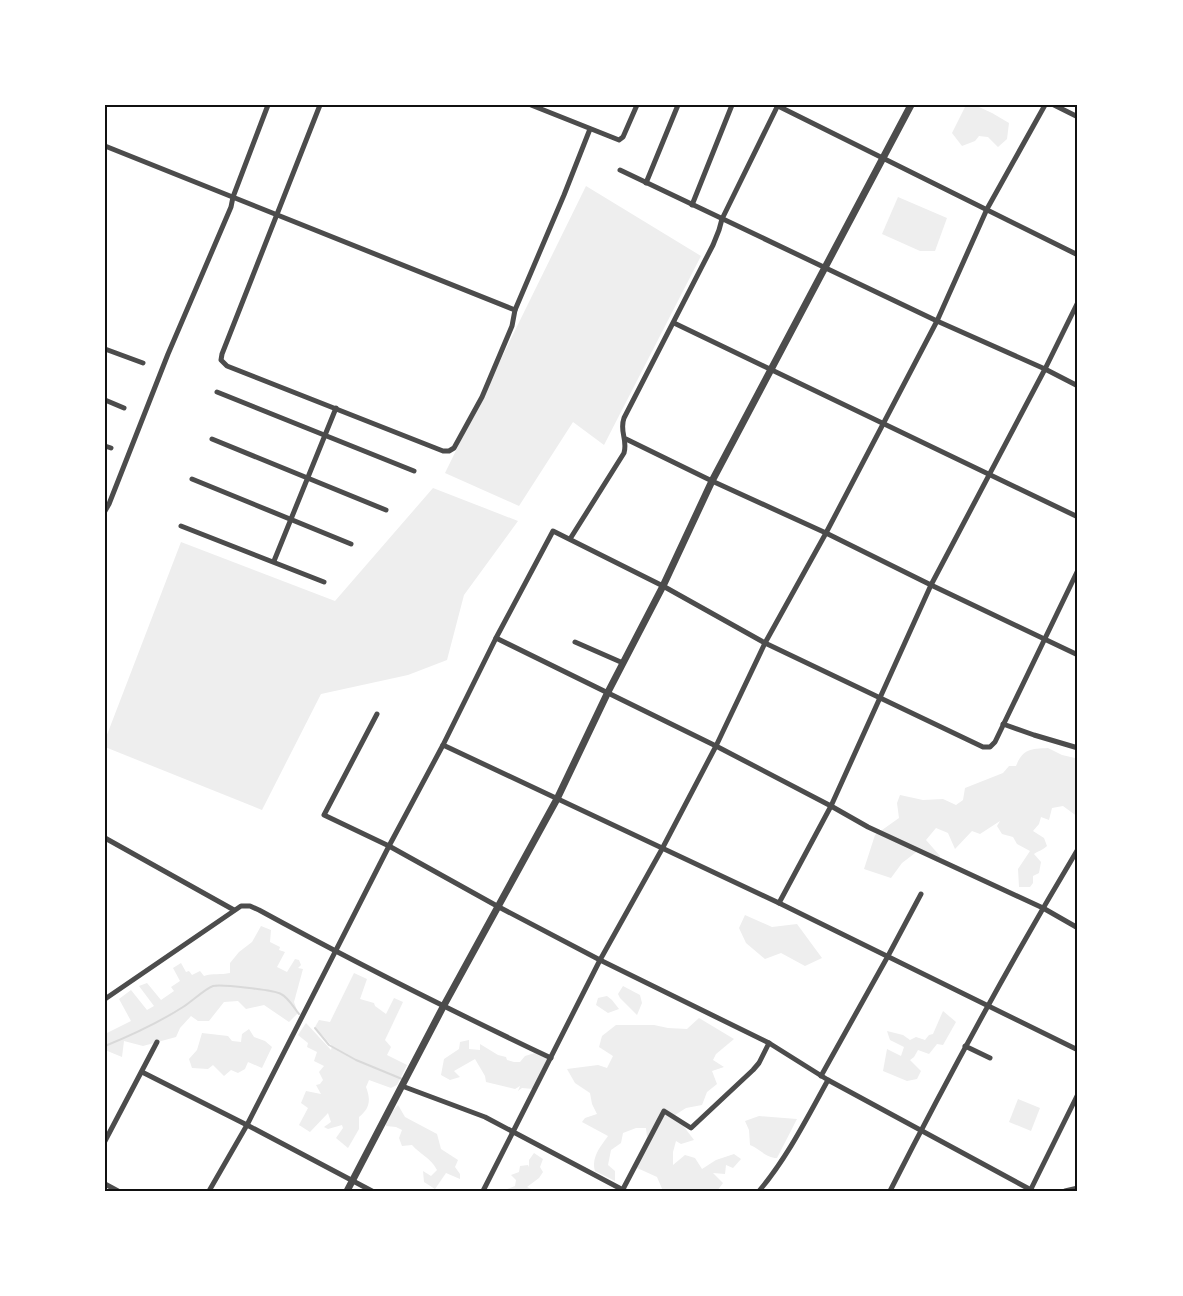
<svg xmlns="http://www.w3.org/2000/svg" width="1183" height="1296" font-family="'Asap Condensed',sans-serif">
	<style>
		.green { fill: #eee }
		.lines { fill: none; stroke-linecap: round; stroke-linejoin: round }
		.stream { stroke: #d9d9d9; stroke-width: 2 }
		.minor { stroke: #4c4c4c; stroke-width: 5 }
		.tertiary { stroke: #4c4c4c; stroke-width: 7 }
		.neatline { fill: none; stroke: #111; stroke-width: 2 }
	</style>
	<rect width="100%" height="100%" fill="#fff"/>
	<!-- green -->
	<g class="green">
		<polygon points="966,105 980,105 979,107 992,113 1009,123 1007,139 998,147 988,137 979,136 975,141 962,146 952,133"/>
		<polygon points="586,186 701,256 604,445 573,422 519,506 445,473"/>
		<polygon points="898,197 947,218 935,251 920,251 882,234"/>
		<polygon points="433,488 518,521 464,595 447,660 408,675 321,694 262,810 105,747 105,740 181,542 335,601"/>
		<path d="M1048 748 1062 755 1075 758 1078 764V817L1063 806 1052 808 1049 820 1041 817 1039 824 1033 831 1044 838 1047 846C1043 850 1038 851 1034 854L1041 862 1039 873 1033 876V883L1030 887H1019L1018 869 1030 851 1017 844 1013 837 1002 834 997 826 1000 821 980 834 972 831 955 849 948 833 936 828 926 840 940 856 937 862 919 850 902 863 891 878 864 869 875 835 899 818 897 803 900 795 923 800 943 799 956 805 963 800 965 788 1003 773 1009 766H1016C1023 749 1030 749 1048 748Z"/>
		<polygon points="745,915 772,927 797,924 822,958 805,966 781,953 765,959 746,943 739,928"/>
		<path d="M261 926 271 930 270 942 280 947 279 950 285 952 277 967 287 972 295 959 299 960 301 965 298 968 303 969 294 1002 298 1013 289 1022 264 1005 246 1009 238 1001 224 1002 209 1021H198L191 1016 180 1028 176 1037 143 1046 124 1041 122 1057 105 1050V1034L131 1021 119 999 131 990 147 1010 154 1006 139 986 147 983 161 1000 174 991 171 987 180 981 173 968 181 963 186 972 189 971 192 975 200 971 204 976C213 973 221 975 230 973V963L239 952 252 942Z"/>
		<path d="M354 973 367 979 360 999 374 1003 375 1006 386 1014 394 998 403 1002 385 1040 391 1047 387 1055 407 1065 397 1085 391 1088 369 1080 366 1087C371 1100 370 1108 359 1117V1129L348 1148 336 1138 343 1128 342 1125 328 1129 324 1127 331 1122 328 1113 310 1132 299 1125 308 1108 301 1103 306 1091 321 1094 316 1085 320 1084 323 1080 319 1072 324 1066 314 1061 317 1052 307 1047 308 1043 298 1035 306 1023 331 1050 332 1046 315 1027 319 1020 330 1022Z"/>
		<polygon points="623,986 640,995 642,1003 637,1015 620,998 618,994"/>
		<polygon points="607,996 612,1000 619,1009 608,1013 596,1005 598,998"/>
		<polygon points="943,1011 956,1022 943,1045 937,1044 929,1054 918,1050 914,1057 910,1060 921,1071 917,1079 907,1081 883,1071 887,1049 901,1056 904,1047 890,1040 887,1031 903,1035 910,1040 916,1037 925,1040 929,1035 933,1034"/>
		<path d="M699 1018 734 1039 716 1054 713 1060 724 1067 712 1071 717 1084 707 1092 702 1105 686 1108 675 1115 694 1140 681 1144 676 1141 673 1152V1165L685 1155 695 1158 702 1169 716 1160 734 1154 741 1159 733 1168 726 1165 725 1174 713 1173 723 1183 717 1191H663L657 1177 635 1167 647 1137 646 1128H636L623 1133 621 1143 611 1150 608 1165 615 1171V1181L595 1171C591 1157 601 1146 608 1136L582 1122 585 1118 597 1114 592 1104 590 1093 575 1083 567 1069 598 1065 607 1068 613 1056 599 1047 602 1036 616 1025H654L668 1028 687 1029Z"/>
		<polygon points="249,1029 254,1037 265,1041 272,1047 262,1068 248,1062 245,1069 238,1073 231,1070 224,1076 213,1065 208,1069 192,1068 189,1059 197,1050 202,1033 228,1036 232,1041 241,1042 242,1034"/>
		<polygon points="469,1040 469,1049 480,1050 480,1044 498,1055 506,1057 507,1060 514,1062 520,1062 525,1056 535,1053 549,1060 533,1089 522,1088 518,1091 520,1086 515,1089 486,1082 485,1076 475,1059 454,1071 460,1077 450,1080 441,1075 444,1059 459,1049 460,1042"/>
		<polygon points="1018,1099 1040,1108 1031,1131 1009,1122"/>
		<path d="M398 1105 405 1117 437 1134 441 1149 458 1160 455 1167 460 1174V1179L446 1173 435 1189 424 1182 423 1171 431 1176 437 1170C430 1157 421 1155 412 1145L402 1146 399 1138 402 1130 396 1127 386 1126V1119Z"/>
		<path d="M759 1116 797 1119 777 1158C766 1158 760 1149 750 1145L749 1130 745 1121Z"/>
		<polygon points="534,1153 543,1159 540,1167 543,1172 539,1178 527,1187 535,1191 507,1191 507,1189 515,1186 516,1180 511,1175 519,1172 520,1166 528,1165 529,1167 529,1160"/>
	</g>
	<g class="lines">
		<!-- stream -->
		<g class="stream">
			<polyline points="315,1028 329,1045 356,1060 402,1079"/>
			<path d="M105 1046C132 1035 158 1023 183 1007 190 1003 206 988 213 986 221 984 273 990 281 994 288 997 294 1008 299 1014"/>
		</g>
		<!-- minor -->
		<g class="minor">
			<polyline points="320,105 222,354 221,360 227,366 443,451 449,451 454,448 482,397 512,326 515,310 564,195 590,129"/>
			<polyline points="531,105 619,140 623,137 637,105"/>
			<polyline points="776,105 1078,255"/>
			<polyline points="1054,105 1078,117"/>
			<polyline points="105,146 515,310"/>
			<polyline points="620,170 937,321 1045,369 1078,386"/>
			<polyline points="646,183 678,105"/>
			<polyline points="692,205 732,105"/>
			<polyline points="674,323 1078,517"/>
			<polyline points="105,349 143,363"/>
			<polyline points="217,392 414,471"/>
			<polyline points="105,400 124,408"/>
			<polyline points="212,439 386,510"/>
			<polyline points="626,439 712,481 826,533 931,585 1078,655"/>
			<polyline points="105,446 111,448"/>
			<polyline points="192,479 351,544"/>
			<polyline points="105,511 109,504 168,354 231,207 233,197 268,105"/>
			<polyline points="181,526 324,582"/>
			<path d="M570 539 624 453C628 439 619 432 624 418L713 245 719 230 722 219 778 105"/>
			<polyline points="274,561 336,408"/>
			<polyline points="496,638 716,746 831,806 868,827 1043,908 1078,928"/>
			<polyline points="575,642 623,663"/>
			<polyline points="377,714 324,815 389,846 497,906 600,960 769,1043 828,1080 1033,1191"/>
			<polyline points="1003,724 1034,735 1078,748"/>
			<polyline points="443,745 779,903 1078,1050"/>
			<polyline points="105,838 234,910"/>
			<polyline points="779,903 831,806 931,585 1045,369 1078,302"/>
			<path d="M105 999 241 906H250L259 910C354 962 452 1011 551 1058"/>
			<polyline points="965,1046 990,1058"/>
			<polyline points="142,1072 247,1125 372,1191"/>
			<polyline points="821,1076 888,956 921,894"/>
			<polyline points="402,1086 485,1117 625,1191"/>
			<polyline points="105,1141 157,1042"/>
			<polyline points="105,1184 118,1191"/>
			<polyline points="209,1191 247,1125 389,846 443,745 496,638 553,531 663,586 765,643 983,747 990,747 995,742 1078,570"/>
			<polyline points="483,1191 600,960 662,849 716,746 765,643 826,533 937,321 987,209 1045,105"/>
			<polyline points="622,1191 664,1111 691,1128 753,1070 759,1063 769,1043"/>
			<path d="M759 1191C787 1158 807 1118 828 1080"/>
			<path d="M890 1191C949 1075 1011 961 1078 849"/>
			<polyline points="1030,1191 1078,1094"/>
			<polyline points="1065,1191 1078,1188"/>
		</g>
		<!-- tertiary -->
		<polyline class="tertiary" points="347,1191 443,1007 557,799 608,692 663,586 712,481 911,105"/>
	</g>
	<!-- border -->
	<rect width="1183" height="1296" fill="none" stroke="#ffffff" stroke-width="213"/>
	<rect x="106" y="106" width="970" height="1084" class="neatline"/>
</svg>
